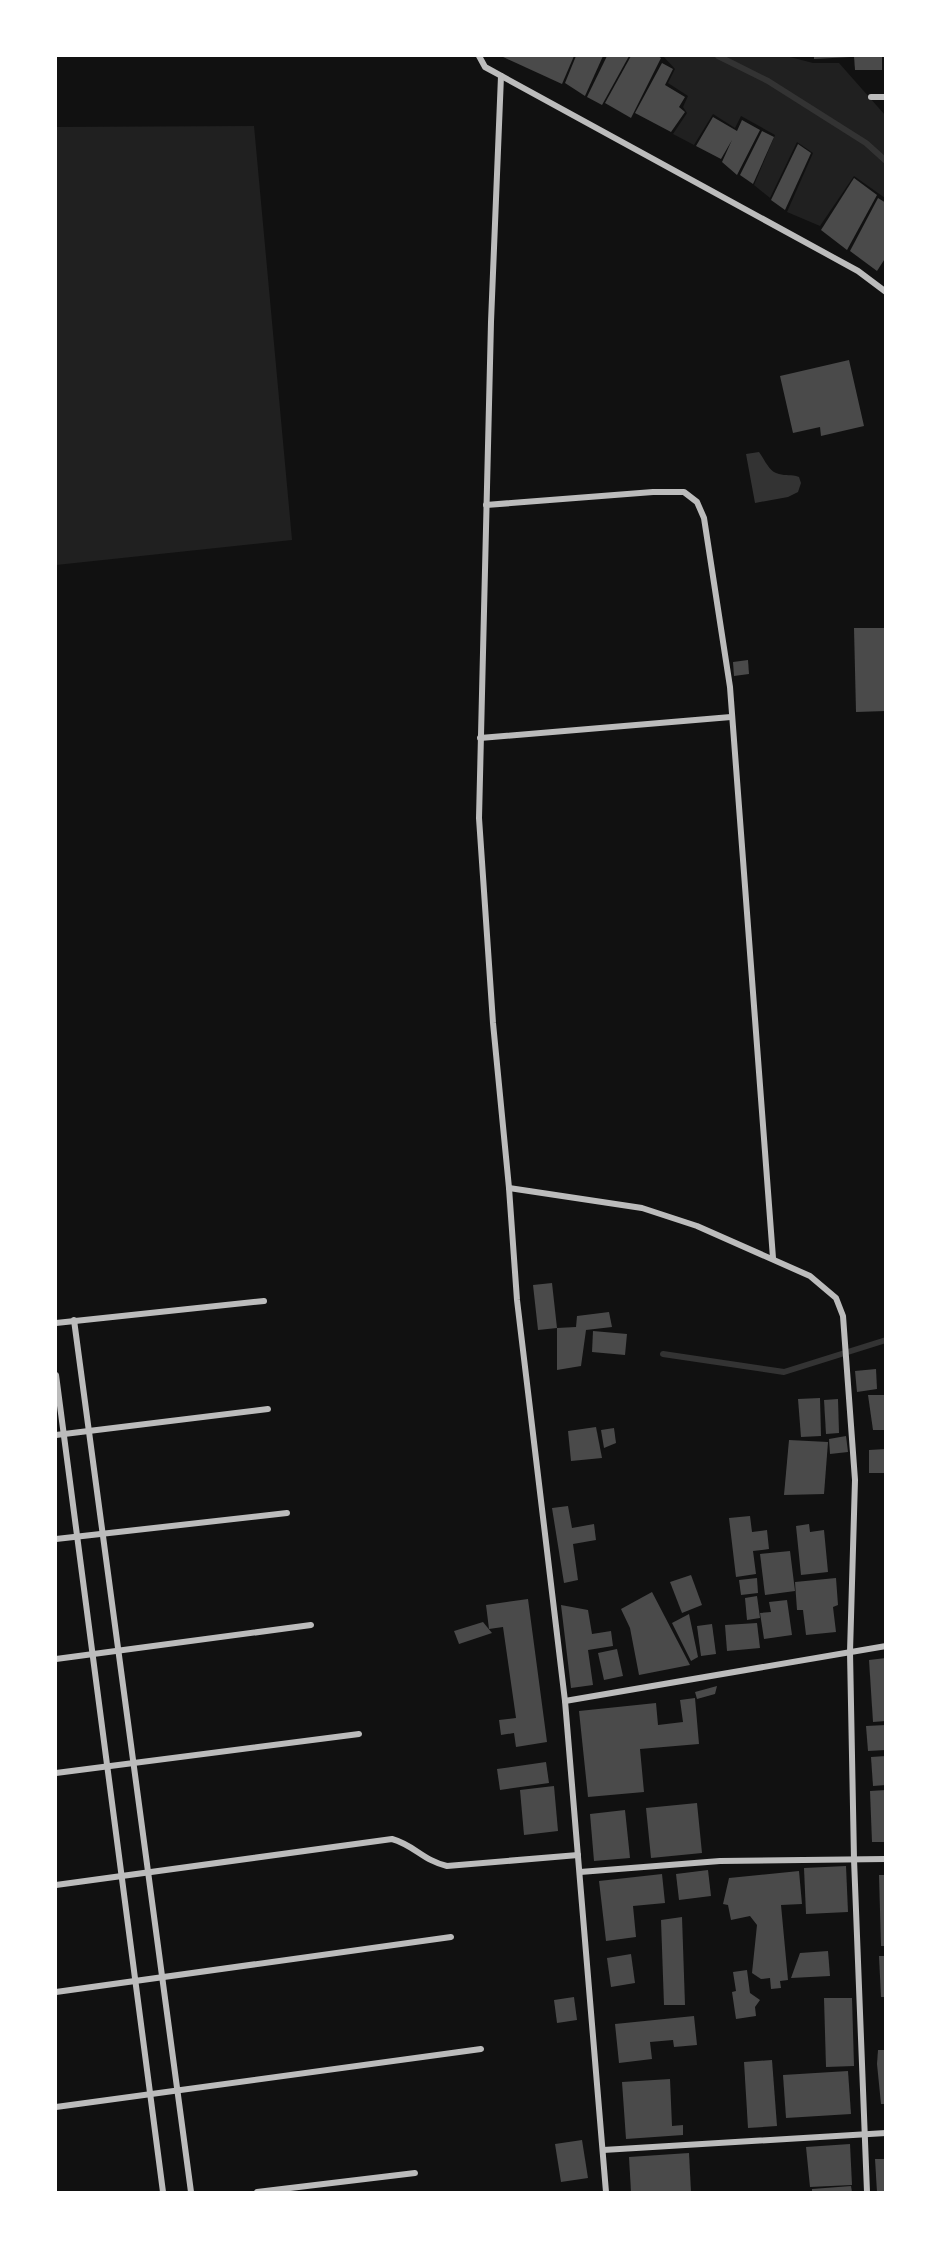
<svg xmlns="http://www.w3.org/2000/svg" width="941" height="2248" font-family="'DM Sans',sans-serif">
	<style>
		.green { fill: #202020 }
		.water { fill: #333 }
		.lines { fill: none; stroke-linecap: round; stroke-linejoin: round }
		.stream { stroke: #333; stroke-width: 6 }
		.building { fill: #4a4a4a }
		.minor { stroke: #bcbcbc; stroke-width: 6 }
	</style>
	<rect width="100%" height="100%" fill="#111"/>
	<!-- green -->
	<g class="green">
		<polygon points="663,56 786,56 813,63 839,63 885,115 885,198 854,176 820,226 787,212 813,153 797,142 770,198 754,185 775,135 741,116 735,128 713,114 694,145 673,134 687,113 683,107 688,96 668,83 675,69"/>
		<polygon points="254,126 292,540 56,565 56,127"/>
	</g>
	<!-- water -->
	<path class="water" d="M759 452C765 460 769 472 779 474 786 476 791 474 799 477L801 483 798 492 788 497 755 503 746 454Z"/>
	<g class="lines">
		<!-- stream -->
		<g class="stream">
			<polyline points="718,56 768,81 866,143 886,161"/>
			<polyline points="663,1354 784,1372 886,1340"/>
		</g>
	</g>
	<!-- building -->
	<g class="building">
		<polygon points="501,56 574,56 562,84"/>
		<polygon points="576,56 603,56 585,96 565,83"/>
		<polygon points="607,56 629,56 602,105 587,97"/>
		<polygon points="631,56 658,56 661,58 631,118 605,103"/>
		<polygon points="814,56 850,56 851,57 814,59"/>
		<polygon points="854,56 882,56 882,70 855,70"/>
		<polygon points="662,63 673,69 665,85 685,97 679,107 685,112 671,132 635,113"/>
		<polygon points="713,117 737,131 742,120 760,130 737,175 722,162 732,140 721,159 696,146"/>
		<polygon points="762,131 774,137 753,184 740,175"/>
		<polygon points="798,144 811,153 785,210 771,200"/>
		<polygon points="854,178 877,195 847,250 821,230"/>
		<polygon points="878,198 886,203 886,257 877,271 850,251"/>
		<polygon points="849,360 864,426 821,436 820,427 793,433 780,376"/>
		<polygon points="854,628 886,628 886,711 856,712"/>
		<polygon points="748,660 749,674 734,676 733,662"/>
		<polygon points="552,1283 557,1328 576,1327 577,1316 609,1312 612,1327 586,1330 581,1366 557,1370 557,1328 538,1330 533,1285"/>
		<polygon points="593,1331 627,1334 625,1355 592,1352"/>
		<polygon points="876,1369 877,1389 857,1392 855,1371"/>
		<polygon points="868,1395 886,1395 886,1430 873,1430"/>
		<polygon points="820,1398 821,1436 801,1437 798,1399"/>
		<polygon points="838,1399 839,1433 826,1434 824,1400"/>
		<polygon points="596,1427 602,1458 571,1461 568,1431"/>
		<polygon points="614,1428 616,1443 604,1448 601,1430"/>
		<polygon points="846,1436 848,1452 830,1454 829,1439"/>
		<polygon points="789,1440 828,1442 824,1494 784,1495"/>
		<polygon points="886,1449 886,1473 869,1473 869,1450"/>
		<polygon points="568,1506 572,1528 594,1524 596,1540 573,1544 578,1580 564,1583 552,1508"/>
		<polygon points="750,1516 752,1532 767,1530 769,1549 753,1551 756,1574 736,1577 729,1518"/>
		<polygon points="809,1524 810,1532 824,1530 828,1572 801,1575 796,1526"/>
		<polygon points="790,1551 795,1591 765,1595 760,1554"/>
		<polygon points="691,1575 702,1605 682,1613 670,1582"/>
		<polygon points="757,1578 758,1593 741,1595 739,1580"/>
		<polygon points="836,1578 838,1605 833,1607 836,1632 806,1635 803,1610 797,1610 795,1582"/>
		<polygon points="652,1592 690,1665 639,1675 630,1628 621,1609"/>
		<polygon points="757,1596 760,1618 747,1620 745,1598"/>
		<polygon points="528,1599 547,1742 516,1747 514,1733 501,1735 499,1720 516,1718 503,1627 489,1629 486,1605"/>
		<polygon points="787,1600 792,1635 764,1639 760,1613 771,1612 769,1602"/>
		<polygon points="561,1605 588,1610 592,1634 611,1631 613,1646 588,1650 593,1685 571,1688"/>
		<polygon points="689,1614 698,1657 691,1661 672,1623"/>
		<polygon points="483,1622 492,1633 459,1644 454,1631"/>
		<polygon points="757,1623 760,1648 727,1651 725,1625"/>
		<polygon points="712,1624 716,1654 701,1656 697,1626"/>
		<polygon points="617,1649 623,1676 604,1680 598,1653"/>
		<polygon points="886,1658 886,1721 873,1722 869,1660"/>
		<polygon points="717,1686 715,1694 697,1699 695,1692"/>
		<polygon points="695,1698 699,1744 640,1749 644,1792 588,1797 579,1711 656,1703 658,1725 683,1722 680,1700"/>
		<polygon points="886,1725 886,1750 868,1751 866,1726"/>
		<polygon points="886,1756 886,1785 873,1786 871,1757"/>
		<polygon points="546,1762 549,1783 500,1790 497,1769"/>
		<polygon points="554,1786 558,1831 524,1835 520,1790"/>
		<polygon points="886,1790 886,1842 872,1842 870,1791"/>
		<polygon points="697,1803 702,1853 651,1858 646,1808"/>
		<polygon points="625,1810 630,1858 594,1861 590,1814"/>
		<polygon points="846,1866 848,1912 806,1914 804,1868"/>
		<polygon points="708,1870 711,1896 679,1900 676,1874"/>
		<polygon points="799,1871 802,1904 781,1905 788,1980 780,1981 781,1988 771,1989 770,1978 761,1979 752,1973 757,1925 750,1916 731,1920 728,1905 723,1904 729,1878"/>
		<polygon points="662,1874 665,1903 633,1906 636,1937 606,1941 599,1881"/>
		<polygon points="879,1875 886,1875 886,1946 881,1946"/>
		<polygon points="682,1917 685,2005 664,2005 661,1920"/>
		<polygon points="828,1951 830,1976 791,1978 800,1953"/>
		<polygon points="631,1954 635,1983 611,1987 607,1958"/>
		<polygon points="879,1956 886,1956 886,1997 881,1997"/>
		<polygon points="747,1970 750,1993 760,2000 755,2007 756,2016 736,2019 732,1992 736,1991 733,1972"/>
		<polygon points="574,1997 577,2020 557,2023 554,2000"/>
		<polygon points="824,1998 852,1998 854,2066 826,2067"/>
		<polygon points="694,2016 697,2045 674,2047 673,2040 650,2042 652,2059 619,2063 615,2024"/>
		<polygon points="878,2050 886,2050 886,2104 881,2104 877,2064"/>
		<polygon points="772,2060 777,2126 748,2128 744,2062"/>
		<polygon points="848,2071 851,2114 786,2118 783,2075"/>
		<polygon points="670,2079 672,2126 683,2125 683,2135 626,2139 622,2082"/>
		<polygon points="582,2140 588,2178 561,2182 555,2144"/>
		<polygon points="850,2144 852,2185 810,2187 806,2147"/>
		<polygon points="689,2153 691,2192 631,2192 629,2157"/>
		<polygon points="875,2159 886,2159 886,2192 877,2192"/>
		<polygon points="851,2186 852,2192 812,2192 812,2189"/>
	</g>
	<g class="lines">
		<!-- minor -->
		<g class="minor">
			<polyline points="479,56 485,67 858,271 886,292"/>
			<polyline points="501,76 491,322 479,818 493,1023 509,1188 517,1300 565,1701 606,2192"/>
			<polyline points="871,97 886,97"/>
			<polyline points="486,505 653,492 684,492 697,502 704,518 730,687 773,1258"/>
			<polyline points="480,738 731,717"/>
			<polyline points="509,1188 642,1208 697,1226 810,1276 836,1298 843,1316 855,1480 850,1652 854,1859 867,2192"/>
			<polyline points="74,1320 191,2192"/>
			<polyline points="56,1323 264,1301"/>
			<polyline points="56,1375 163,2192"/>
			<polyline points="56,1435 268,1409"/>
			<polyline points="56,1539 287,1513"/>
			<polyline points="56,1659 311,1625"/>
			<polyline points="565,1701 886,1646"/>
			<polyline points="56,1773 359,1734"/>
			<polyline points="580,1872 720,1861 886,1859"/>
			<path d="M56 1885 392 1839C414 1845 424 1861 447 1866L578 1855"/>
			<polyline points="56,1992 451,1937"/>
			<polyline points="56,2107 481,2049"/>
			<polyline points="603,2150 886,2133"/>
			<polyline points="257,2192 415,2173"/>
		</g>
	</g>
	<!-- border -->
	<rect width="941" height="2248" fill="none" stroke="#ffffff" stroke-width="114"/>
</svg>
